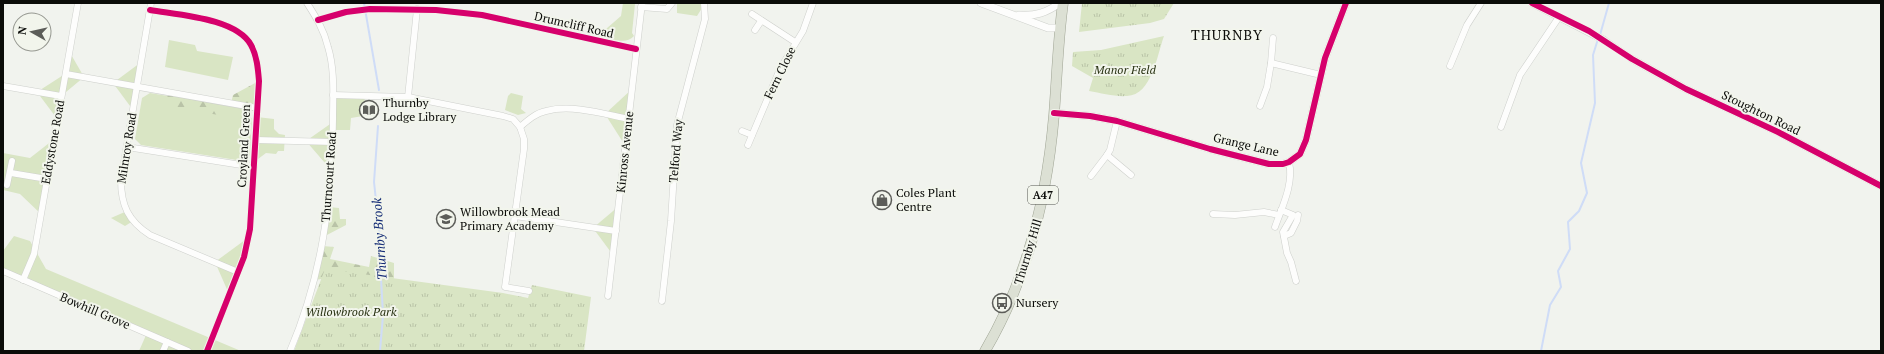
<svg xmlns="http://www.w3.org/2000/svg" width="1884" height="354" font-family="'PT Serif',serif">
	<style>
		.grass { fill: #d9e5c4 }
		.forest { fill: url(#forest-firs) }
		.park { fill: url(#park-tufts) }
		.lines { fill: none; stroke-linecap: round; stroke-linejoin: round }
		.stream { stroke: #cfdcf7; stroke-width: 2 }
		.minor-casing { stroke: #ced0cc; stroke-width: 7 }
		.tertiary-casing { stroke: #ced0cc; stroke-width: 8 }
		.trunk-casing { stroke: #9ea393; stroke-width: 11 }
		.minor { stroke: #fdfdfc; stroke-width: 6 }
		.tertiary { stroke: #fdfdfc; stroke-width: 7 }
		.trunk { stroke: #dce0d4; stroke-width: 10 }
		.cycleway-casing { stroke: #f2f5ec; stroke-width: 8 }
		.cycleway { stroke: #d6006c; stroke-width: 6 }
		.labels { text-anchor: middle; stroke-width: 4; stroke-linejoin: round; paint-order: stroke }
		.shield { fill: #f2f5ec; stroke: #50524d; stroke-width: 1 }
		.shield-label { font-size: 11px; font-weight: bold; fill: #0b0c09 }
		.street-label { font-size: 12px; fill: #0b0c09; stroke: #f2f5ec }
		.park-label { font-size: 12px; font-style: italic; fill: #293213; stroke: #f2f5ec }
		.poi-label { font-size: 12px; fill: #0b0c09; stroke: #f2f5ec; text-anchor: start }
		.water-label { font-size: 13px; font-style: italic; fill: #152c76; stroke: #f2f5ec }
		.quarter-label { font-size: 14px; letter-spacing: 1px; fill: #0b0c09; stroke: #f2f5ec }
	</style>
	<defs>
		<pattern id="forest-firs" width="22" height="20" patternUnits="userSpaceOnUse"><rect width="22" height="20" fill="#d9e5c4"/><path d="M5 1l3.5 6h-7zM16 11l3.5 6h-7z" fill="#b9c3a7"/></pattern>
		<pattern id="park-tufts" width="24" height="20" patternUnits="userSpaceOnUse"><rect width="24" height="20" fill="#d9e5c4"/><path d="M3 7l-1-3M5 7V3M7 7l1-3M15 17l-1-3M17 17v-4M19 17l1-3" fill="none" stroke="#b9c3a7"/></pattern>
	</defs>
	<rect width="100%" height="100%" fill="#f1f3ee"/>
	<!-- grass -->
	<g class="grass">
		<path d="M623 3 635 4 632 33 634 36C625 46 610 38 599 35L621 16Z"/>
		<polygon points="677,3 701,3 702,8 697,16 677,13"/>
		<polygon points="169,40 195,45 197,51 233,57 228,80 165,67"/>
		<polygon points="69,51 84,77 60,97 55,116 37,92 65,74"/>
		<polygon points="140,63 133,110 113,83"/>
		<polygon points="632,89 626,147 605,114"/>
		<polygon points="150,93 245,109 252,119 250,155 243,161 141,145 135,139 142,98"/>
		<polygon points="511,93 523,96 521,109 526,113 518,115 505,110 508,96"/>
		<polygon points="333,96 365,96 363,116 351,118 350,130 333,130 331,170 306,141 333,122"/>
		<polygon points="257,117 274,119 274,129 279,134 285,135 284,151 278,151 276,154 266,153 254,162"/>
		<polygon points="53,140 41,214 20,194 3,190 3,153 30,158"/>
		<polygon points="619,206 613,255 593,228"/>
		<polygon points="127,211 133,221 125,226 111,218"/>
		<polygon points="14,236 30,241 46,269 241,351 139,351 147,333 3,272 3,251"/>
		<polygon points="249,237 229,294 215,262"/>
	</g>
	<!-- forest -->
	<g class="forest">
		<polygon points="259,81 257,108 231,103 233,95"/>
		<polygon points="170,94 221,105 219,115 168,107 161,103"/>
		<polygon points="329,207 339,208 340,219 346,219 346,225 325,236"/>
		<polygon points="323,246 334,247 330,259 369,267 371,256 394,263 394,278 364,351 330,278 314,280"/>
	</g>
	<!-- park -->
	<g class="park">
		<polygon points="1082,3 1174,3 1164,19 1150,23 1079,32"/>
		<path d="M1164 36C1157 55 1152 95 1127 96 1115 97 1101 93 1089 91L1093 78 1072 66 1073 52 1101 50Z"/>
		<polygon points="325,269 503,293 528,298 532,285 591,297 584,351 294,351"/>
	</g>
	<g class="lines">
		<!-- stream -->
		<g class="stream">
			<polyline points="364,3 379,90"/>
			<polyline points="1600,35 1609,3"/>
			<polyline points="378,126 374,182 381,247 380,260 383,315 380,351"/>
			<polyline points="1541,351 1550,305 1561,287 1558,271 1570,249 1568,222 1579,211 1587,193 1581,163 1595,103 1593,55 1598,39"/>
		</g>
		<!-- minor casing -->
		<g class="minor-casing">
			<g id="minor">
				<path d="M151 3 121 180C121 205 128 221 150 235L238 272"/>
				<polyline points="641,7 667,9 672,3"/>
				<path d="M150 10C178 15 236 18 251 45 257 56 258 69 259 81L250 229 244 257 207 351"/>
				<polyline points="752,14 795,42"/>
				<polyline points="318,20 346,12 370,9 436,10 482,15 636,49"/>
				<polyline points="755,30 761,21"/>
				<polyline points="1604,40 1632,59"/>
				<polyline points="1271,63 1273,38"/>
				<polyline points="1450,66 1467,25 1481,3"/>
				<polyline points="66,74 257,108"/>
				<polyline points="3,86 61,96"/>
				<path d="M333 95 408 97 503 116 513 119 520 127C528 120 536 113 546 111 572 104 604 114 629 119"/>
				<polyline points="408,97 417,9"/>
				<polyline points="1260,106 1267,87 1271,63 1321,75"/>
				<polyline points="1117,121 1110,150 1107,155 1131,175"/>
				<polyline points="520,127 524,139 524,149 505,287 529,291"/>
				<polyline points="1501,127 1520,75 1559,17"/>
				<polyline points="742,131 752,135"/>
				<polyline points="256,140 333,142"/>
				<polyline points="748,145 780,69 803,31 813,3"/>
				<polyline points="127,147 254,167"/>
				<polyline points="11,173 47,179"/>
				<polyline points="1091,176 1107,155"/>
				<polyline points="7,185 12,161"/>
				<polyline points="1281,210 1293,215 1283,232 1287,253 1291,262 1296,281"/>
				<polyline points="1213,214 1235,215 1264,212 1279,215"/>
				<polyline points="515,216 616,231"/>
				<path d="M1275 227C1282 207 1294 184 1289 162"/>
				<polyline points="1284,236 1291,233 1297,221 1298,215"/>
				<polyline points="3,271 188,351"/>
				<polyline points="23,280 34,254 78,3"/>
				<polyline points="608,296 642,3"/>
				<polyline points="662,301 671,221 677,125 705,19 704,3"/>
				<polyline points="163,351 167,342"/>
				<path d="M290 351C322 276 332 201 333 119 333 95 335 70 328 47 324 30 316 17 307 3"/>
			</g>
		</g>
		<!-- tertiary casing -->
		<g class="tertiary-casing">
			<g id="tertiary">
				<polyline points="981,3 1048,28 1059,28"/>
				<polyline points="1532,3 1604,40"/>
				<path d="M1019 15C1036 16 1046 13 1060 3"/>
				<polyline points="1632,59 1686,89 1778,132 1881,186"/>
				<polyline points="1054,113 1090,116 1117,121 1210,149 1269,164 1283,164 1289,162 1300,154 1306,140 1325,58 1346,3"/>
			</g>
		</g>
		<!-- trunk casing -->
		<g class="trunk-casing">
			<path id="trunk" d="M985 351C1028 278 1047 198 1054 115 1057 77 1058 40 1063 3"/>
		</g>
		<!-- minor -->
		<use href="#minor" class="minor"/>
		<!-- tertiary -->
		<use href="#tertiary" class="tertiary"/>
		<!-- trunk -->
		<use href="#trunk" class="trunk"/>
		<!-- cycleway casing -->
		<g class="cycleway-casing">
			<g id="cycleway">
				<polyline points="1532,3 1589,31 1632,59 1686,89 1778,132 1881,186"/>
				<path d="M150 10C178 15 236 18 251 45 257 56 258 69 259 81L250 229 244 257 207 351"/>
				<polyline points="318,20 346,12 370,9 436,10 482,15 636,49"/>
				<polyline points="1054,113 1090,116 1117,121 1210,149 1269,164 1283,164 1289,162 1300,154 1306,140 1325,58 1346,3"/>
			</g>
		</g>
		<!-- cycleway -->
		<use href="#cycleway" class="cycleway"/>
	</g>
	<!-- icons -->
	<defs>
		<g id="library-ring" transform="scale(1)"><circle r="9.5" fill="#f2f5ec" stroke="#5c5d59" stroke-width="1.5"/><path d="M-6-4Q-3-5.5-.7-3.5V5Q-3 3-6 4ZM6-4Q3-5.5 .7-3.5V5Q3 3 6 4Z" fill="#5c5d59"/></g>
		<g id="shop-ring" transform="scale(1)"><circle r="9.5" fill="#f2f5ec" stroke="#5c5d59" stroke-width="1.5"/><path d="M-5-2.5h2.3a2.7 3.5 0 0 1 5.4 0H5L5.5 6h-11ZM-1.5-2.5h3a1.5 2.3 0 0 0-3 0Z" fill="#5c5d59"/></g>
		<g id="school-ring" transform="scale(1)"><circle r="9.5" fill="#f2f5ec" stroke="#5c5d59" stroke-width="1.5"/><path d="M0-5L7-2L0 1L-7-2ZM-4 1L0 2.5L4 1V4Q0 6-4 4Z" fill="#5c5d59"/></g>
		<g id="bus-ring" transform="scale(1)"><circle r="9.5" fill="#f2f5ec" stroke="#5c5d59" stroke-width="1.5"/><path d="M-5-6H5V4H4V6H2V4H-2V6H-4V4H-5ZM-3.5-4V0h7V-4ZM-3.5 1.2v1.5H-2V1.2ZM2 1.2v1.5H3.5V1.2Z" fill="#5c5d59"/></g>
	</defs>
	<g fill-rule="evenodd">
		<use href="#library-ring" x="369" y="110"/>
		<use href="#shop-ring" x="882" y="200"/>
		<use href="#school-ring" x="446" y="219"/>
		<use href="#bus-ring" x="1002" y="303"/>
	</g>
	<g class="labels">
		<!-- shield labels -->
		<rect class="shield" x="1028" y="186" width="30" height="18" rx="3"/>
		<g class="shield-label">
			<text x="1043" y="199">A47</text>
		</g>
		<!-- street labels -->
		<g class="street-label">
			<text transform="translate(574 25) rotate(13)" y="4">Drumcliff Road</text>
			<text transform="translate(780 73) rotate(-64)" y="4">Fern Close</text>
			<text transform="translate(1761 113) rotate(26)" y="4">Stoughton Road</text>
			<text transform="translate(53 142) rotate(-80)" y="4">Eddystone Road</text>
			<text transform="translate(1246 145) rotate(13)" y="4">Grange Lane</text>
			<text transform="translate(244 146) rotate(-87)" y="4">Croyland Green</text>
			<text transform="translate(127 148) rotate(-81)" y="4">Milnroy Road</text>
			<text transform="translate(676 151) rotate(-85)" y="4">Telford Way</text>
			<text transform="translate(625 152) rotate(-84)" y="4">Kinross Avenue</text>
			<text transform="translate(329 177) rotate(-86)" y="4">Thurncourt Road</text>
			<text transform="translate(1028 252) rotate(-73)" y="4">Thurnby Hill</text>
			<text transform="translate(95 311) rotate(23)" y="4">Bowhill Grove</text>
		</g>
		<!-- park labels -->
		<g class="park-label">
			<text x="1125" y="74">Manor Field</text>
			<text x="351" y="316">Willowbrook Park</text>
		</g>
		<!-- poi labels -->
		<g class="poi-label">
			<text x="383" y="107">Thurnby<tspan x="383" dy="14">Lodge Library</tspan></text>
			<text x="896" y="197">Coles Plant<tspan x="896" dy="14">Centre</tspan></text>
			<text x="460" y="216">Willowbrook Mead<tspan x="460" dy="14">Primary Academy</tspan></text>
			<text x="1016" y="307">Nursery</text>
		</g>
		<!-- water labels -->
		<g class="water-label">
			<text transform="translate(379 239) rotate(-94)" y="5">Thurnby Brook</text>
		</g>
		<!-- quarter labels -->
		<g class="quarter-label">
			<text x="1227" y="40">THURNBY</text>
		</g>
	</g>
	<!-- border -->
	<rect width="1884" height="354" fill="none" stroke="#0b0c09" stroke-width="8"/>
	<!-- north arrow -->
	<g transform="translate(32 32) rotate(278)"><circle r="19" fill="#f2f5ec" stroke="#969891"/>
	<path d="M0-3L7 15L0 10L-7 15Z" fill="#5c5d59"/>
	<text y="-6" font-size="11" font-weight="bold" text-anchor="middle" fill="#0b0c09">N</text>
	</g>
</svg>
